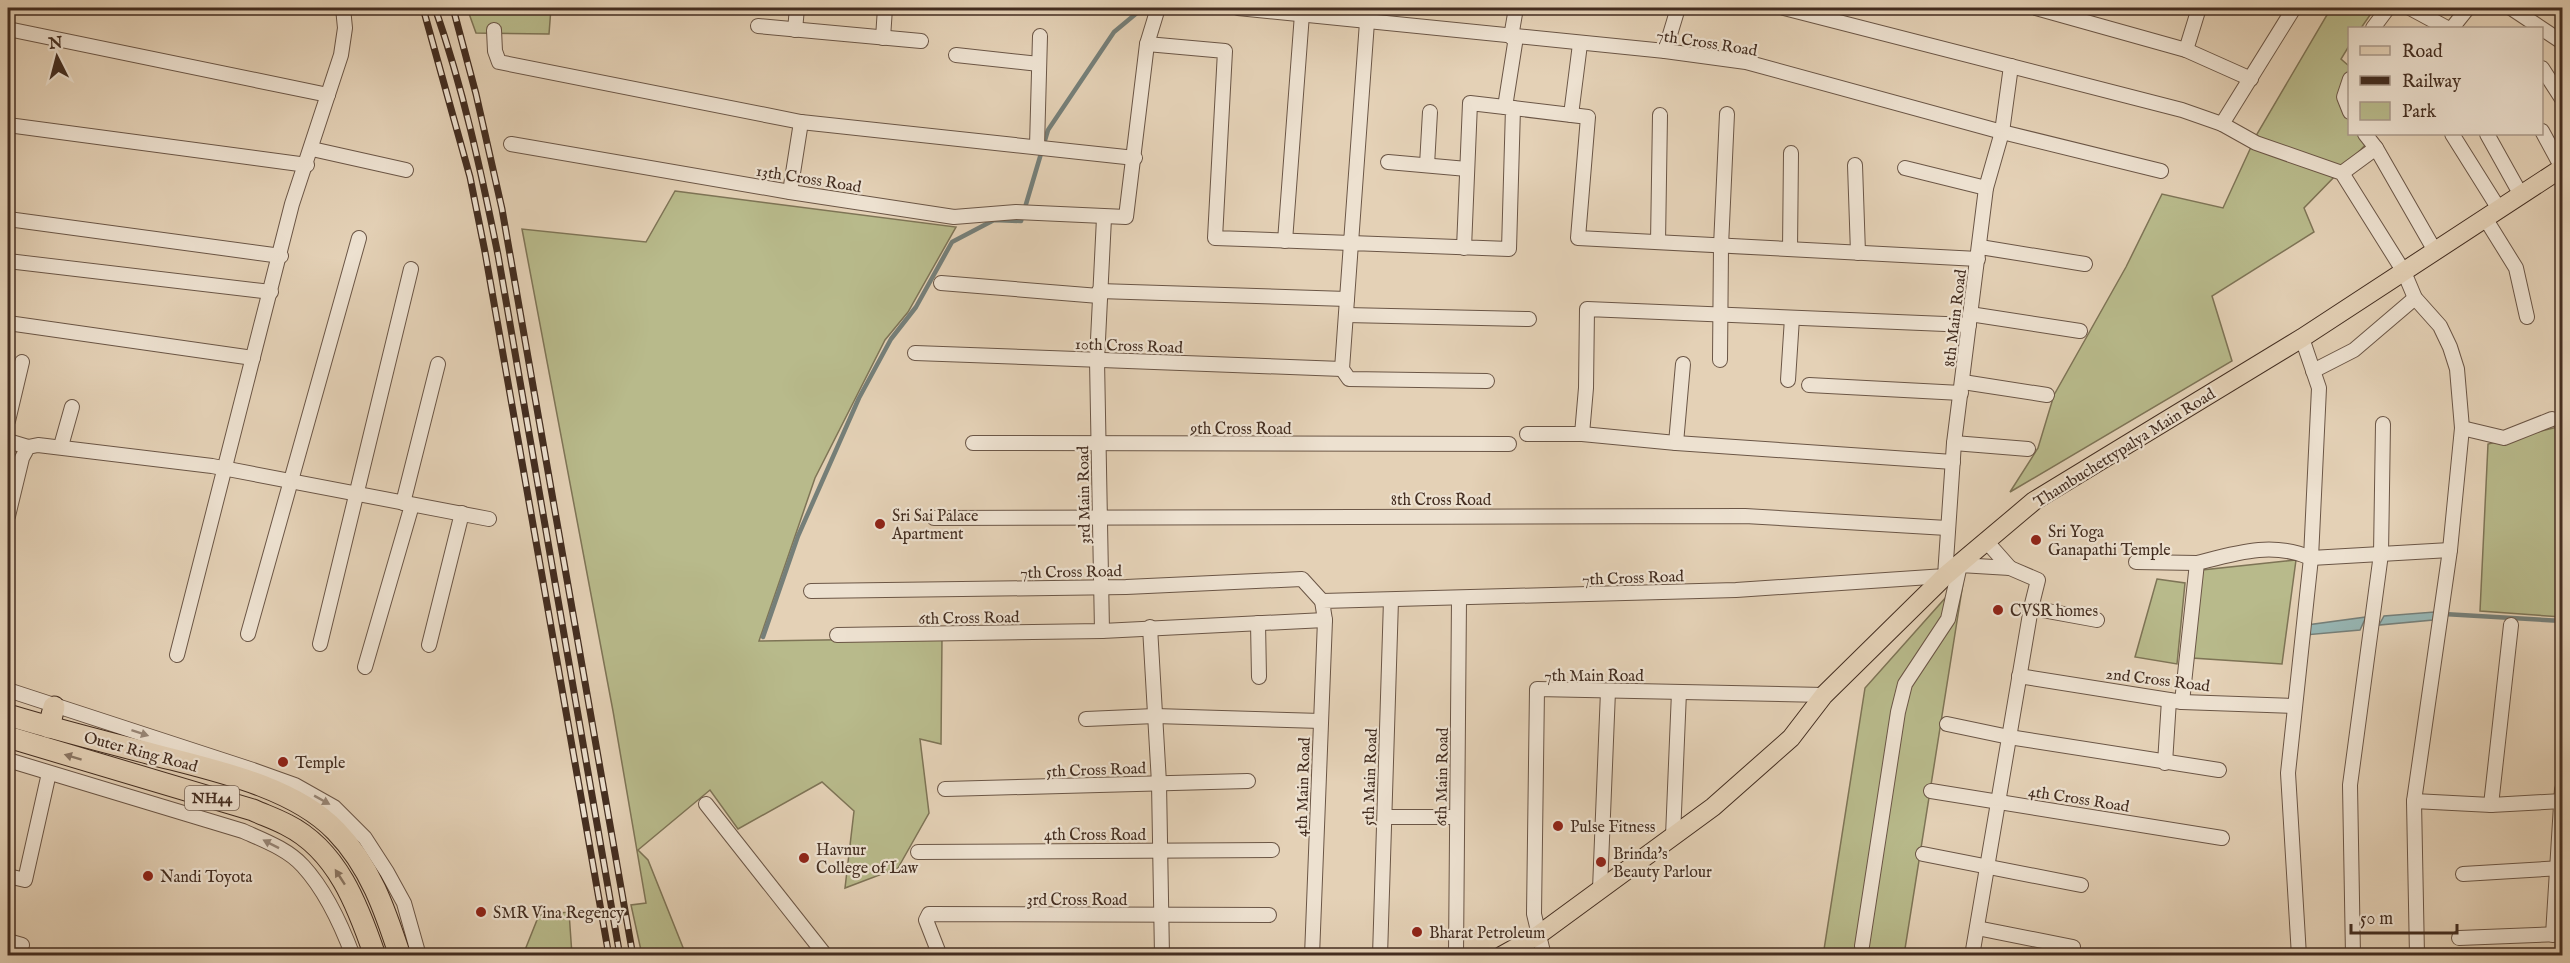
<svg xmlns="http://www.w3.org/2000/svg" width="2570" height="963" font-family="'IM FELL English',serif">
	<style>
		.green { fill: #b8ba8b; stroke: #7e7456; stroke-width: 1.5 }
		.water { fill: #97b6b4; stroke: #757f79; stroke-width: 1.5 }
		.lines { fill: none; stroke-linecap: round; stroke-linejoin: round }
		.stream { stroke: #757f79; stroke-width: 4.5 }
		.minor-casing { stroke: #6b5646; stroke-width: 16 }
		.major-casing { stroke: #432d20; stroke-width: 20 }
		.highway-casing { stroke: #432d20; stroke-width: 23 }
		.minor { stroke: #ede1d0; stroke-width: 14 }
		.major { stroke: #e4d1b6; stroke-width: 18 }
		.highway { stroke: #e4d1b6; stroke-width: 21 }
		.rail-casing { stroke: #432d20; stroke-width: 7 }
		.rail { stroke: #ede1d0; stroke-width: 4.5; stroke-dasharray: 14; stroke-linecap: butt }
		.oneway { fill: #988778 }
		.oneway2 { fill: #8b7764 }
		.poi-dot { fill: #8f2418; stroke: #ede1d0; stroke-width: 2 }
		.labels { text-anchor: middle; stroke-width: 4.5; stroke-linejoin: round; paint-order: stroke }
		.shield { fill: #ede1d0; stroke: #766355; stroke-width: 1.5 }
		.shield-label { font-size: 15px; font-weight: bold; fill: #432d20 }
		.street-label { font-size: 16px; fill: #432d20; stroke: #ede1d0 }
		.poi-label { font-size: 16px; fill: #432d20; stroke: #ede1d0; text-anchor: start }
	</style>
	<rect width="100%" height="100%" fill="#e4d1b6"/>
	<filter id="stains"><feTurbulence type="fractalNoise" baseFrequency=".00333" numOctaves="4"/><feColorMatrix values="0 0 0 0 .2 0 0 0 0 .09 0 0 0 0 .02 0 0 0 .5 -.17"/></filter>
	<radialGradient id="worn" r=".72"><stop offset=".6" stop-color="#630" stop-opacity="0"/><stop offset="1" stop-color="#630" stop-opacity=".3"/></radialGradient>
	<!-- green -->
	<g class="green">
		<polygon points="467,8 551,8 549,34 476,33"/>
		<polygon points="2331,8 2375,8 2361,28 2350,28 2349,46 2341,59 2349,66 2350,134 2376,134 2304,208 2314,232 2212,296 2232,361 2010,492 2038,448 2054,395 2126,267 2162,194 2223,208 2257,134"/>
		<polygon points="675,191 956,227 908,312 885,340 815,478 759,641 942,638 941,744 920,739 929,813 898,868 845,888 854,811 822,782 738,829 710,790 638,850 648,860 686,955 642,955 631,905 646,903 613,711 522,229 646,242"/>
		<polygon points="2562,426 2562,617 2480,611 2488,444"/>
		<polygon points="2296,560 2282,664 2192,658 2202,570"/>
		<polygon points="1964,577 1904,955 1823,956 1865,688"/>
		<polygon points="2157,579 2185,583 2177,664 2135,657"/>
		<polygon points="569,912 572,955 523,955 539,915"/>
	</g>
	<!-- water -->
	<g class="water">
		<polygon points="2434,612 2433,620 2379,625 2384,616"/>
		<polygon points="2366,617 2360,630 2305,635 2307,625"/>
	</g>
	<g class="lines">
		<!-- stream -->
		<g class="stream">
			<polyline points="2444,614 2562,621"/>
			<polyline points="763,637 798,536 859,398 891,339 916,307 952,242 994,220 1021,221 1048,130 1114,32 1138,12"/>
		</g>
		<!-- minor casing -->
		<g class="minor-casing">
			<g id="minor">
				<polyline points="1238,8 1665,51 1746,62 2002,132 2161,171"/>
				<polyline points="1784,8 2182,110 2222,124 2256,143 2342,173 2404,272 2415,298 2440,326 2450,347 2457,369 2462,428"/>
				<polyline points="2036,8 2186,50 2251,79"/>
				<polyline points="2410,8 2447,28"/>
				<polyline points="2511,8 2562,42"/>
				<polyline points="758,26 921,41"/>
				<polyline points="2373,28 2388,8"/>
				<polyline points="2452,28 2468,8"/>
				<polyline points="8,29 328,95"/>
				<polyline points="494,30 495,51 499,62 801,122 1135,158"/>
				<polyline points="795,30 797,8"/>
				<polyline points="1511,37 1516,8"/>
				<polyline points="883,38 885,8"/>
				<polyline points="1147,44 1225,51 1215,238 1351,243 1367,22"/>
				<polyline points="2186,50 2199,8"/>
				<polyline points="1665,51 1678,8"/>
				<polyline points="956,55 1039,64"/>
				<polyline points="2542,68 2562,99"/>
				<polyline points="2350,79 2344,97 2350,112"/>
				<polyline points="1505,107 1516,37"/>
				<polyline points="1513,108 1588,117 1578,238 1978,259"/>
				<polyline points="1571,115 1580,44"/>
				<polyline points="2222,124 2294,8"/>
				<polyline points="8,125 307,165"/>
				<polyline points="2542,131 2562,168"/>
				<polyline points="2452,134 2499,209"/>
				<polyline points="2487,134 2521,195"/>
				<polyline points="511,144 790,192 954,217 1016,212 1126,217 1147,44 1158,8"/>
				<polyline points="1037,146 1040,36"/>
				<polyline points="2376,148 2435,251"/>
				<polyline points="312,149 406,170"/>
				<polyline points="1388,162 1467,169"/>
				<polyline points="1427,165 1430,112"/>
				<polyline points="1855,165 1858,253"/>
				<polyline points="1905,168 1986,188"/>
				<polyline points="2342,173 2376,148 2365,134"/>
				<polyline points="790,192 801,122"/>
				<polyline points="2485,218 2516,268 2527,317"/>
				<polyline points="8,219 281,256"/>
				<polyline points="1285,241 1302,14"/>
				<polyline points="1658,242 1660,115"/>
				<polyline points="1980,247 2085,264"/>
				<polyline points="1464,248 1470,103 1513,108 1509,249 1351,243 1342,369 1349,379 1487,381"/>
				<polyline points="1790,249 1791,153"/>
				<polyline points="8,261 271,292"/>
				<polyline points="941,283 1099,296"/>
				<polyline points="1099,291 1347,299"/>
				<polyline points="1970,314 2080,331"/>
				<polyline points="1346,315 1529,319"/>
				<polyline points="8,323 253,358"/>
				<polyline points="915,353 1342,369"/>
				<polyline points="1720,360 1721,246 1727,114"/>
				<polyline points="2313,371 2354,350 2415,298"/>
				<polyline points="1788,380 1792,318"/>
				<polyline points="1963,382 2047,395"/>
				<polyline points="1809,385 1961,393"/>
				<polyline points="8,421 22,362"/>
				<polyline points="1527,434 1582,434 1676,443 1953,462"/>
				<polyline points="1582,434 1586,388 1587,309 1969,325"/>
				<polyline points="8,441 28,447"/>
				<polyline points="973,443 1509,444"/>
				<polyline points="1676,443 1683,364"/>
				<polyline points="1954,443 2028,449"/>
				<polyline points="61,446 72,407"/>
				<polyline points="403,503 438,364"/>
				<polyline points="8,516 22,458 28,447 38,445 212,466 489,519"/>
				<polyline points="934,518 1745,516 1947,528"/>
				<polyline points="1987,542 2010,568"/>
				<polyline points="2136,562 2197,563"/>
				<polyline points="811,591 1126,587 1302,579 1322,601"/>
				<polyline points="2031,608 2097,620"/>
				<polyline points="1258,623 1259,677"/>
				<polyline points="1150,627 1159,783 1162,956"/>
				<polyline points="1102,631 1097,360 1104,218"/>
				<polyline points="248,634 359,238"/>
				<polyline points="837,635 1102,631 1325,620"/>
				<polyline points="320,644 411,269"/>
				<polyline points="429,645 462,513"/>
				<polyline points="177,655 292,204 341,55 345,28 343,8"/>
				<polyline points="365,667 412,505"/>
				<polyline points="2019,676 2182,702 2293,706"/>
				<polyline points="8,690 253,770 295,785 334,807 365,838 387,872 404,903 419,956"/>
				<path d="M2182 702 2197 563C2236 553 2272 541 2311 558L2450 550"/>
				<polyline points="1086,719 1155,716 1321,721"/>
				<polyline points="1947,724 2009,737 2219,770"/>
				<path d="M8 760 243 831C263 840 288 849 303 866 326 891 341 924 353 956"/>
				<polyline points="2165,763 2169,700"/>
				<polyline points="945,789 1248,781"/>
				<polyline points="1931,791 2222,838"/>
				<polyline points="2414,801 2491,805 2562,801"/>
				<polyline points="706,804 826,956"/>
				<polyline points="2491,805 2511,625"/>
				<polyline points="1385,817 1457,817"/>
				<polyline points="1673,836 1679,692"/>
				<polyline points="918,852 1272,850"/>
				<polyline points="1923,854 2081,885"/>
				<polyline points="2463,874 2562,868"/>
				<polyline points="8,876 25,880 49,773"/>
				<polyline points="1600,889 1608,691"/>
				<polyline points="1977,928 2073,947"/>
				<polyline points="2553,935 2562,789"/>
				<polyline points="2459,938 2562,934"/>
				<polyline points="8,941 22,945"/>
				<polyline points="1862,946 1898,712 1905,684 1948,619 1960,565 2010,568 2038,580 2031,608 1972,956"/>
				<polyline points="940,956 926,920 929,914 1269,915"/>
				<polyline points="1312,956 1325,620 1322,601 1736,590 1945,576 1954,443 1986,188 2002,132 2011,66"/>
				<polyline points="1380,956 1391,600"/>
				<polyline points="1456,956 1459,599"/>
				<polyline points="1544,956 1534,914 1537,689 1824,695"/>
				<polyline points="2299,956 2288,773 2311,558 2319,388 2302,338"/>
				<polyline points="2353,956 2350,785 2381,554 2383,424"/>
				<polyline points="2417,956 2414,801 2450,550 2462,428 2504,438 2552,419"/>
			</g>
		</g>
		<!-- major casing -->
		<g class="major-casing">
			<polyline id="major" points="1501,956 1537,936 1713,807 1791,738 1824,695 1945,576 2034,501 2302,338 2562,168"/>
		</g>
		<!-- highway casing -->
		<g class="highway-casing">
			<g id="highway">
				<path d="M8 715C54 729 101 741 148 753 208 769 292 785 336 831 370 866 385 910 400 956"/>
				<polyline points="49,727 54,707"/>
				<path d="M8 737 253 810C264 815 276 819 287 825 337 850 358 906 375 956"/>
			</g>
		</g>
		<!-- minor -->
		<use href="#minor" class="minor"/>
		<!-- major -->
		<use href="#major" class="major"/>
		<!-- highway -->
		<use href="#highway" class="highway"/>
		<!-- rail casing -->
		<g class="rail-casing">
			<g id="rail">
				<polyline points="423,8 470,177 485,252 609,956"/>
				<path d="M435 8C463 88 481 171 498 255L620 956"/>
				<polyline points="453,8 476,94 502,209 633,956"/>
			</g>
		</g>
		<!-- rail -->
		<use href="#rail" class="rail"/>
	</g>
	<!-- one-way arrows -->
	<defs><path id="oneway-solid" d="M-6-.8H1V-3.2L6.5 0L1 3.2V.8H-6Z" transform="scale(1.5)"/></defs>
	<g class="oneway">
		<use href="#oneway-solid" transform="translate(140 733) rotate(18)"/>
		<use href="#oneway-solid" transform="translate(322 800) rotate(29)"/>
		<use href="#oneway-solid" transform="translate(271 844) rotate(-153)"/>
	</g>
	<g class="oneway2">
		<use href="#oneway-solid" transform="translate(73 757) rotate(-163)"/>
		<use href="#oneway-solid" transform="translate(340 877) rotate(-123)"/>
	</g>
	<!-- markers -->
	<g class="poi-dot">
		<circle cx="880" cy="524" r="6"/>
		<circle cx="2036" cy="540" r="6"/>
		<circle cx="1998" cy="610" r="6"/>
		<circle cx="283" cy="762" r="6"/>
		<circle cx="1558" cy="826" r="6"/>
		<circle cx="804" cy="858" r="6"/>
		<circle cx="1601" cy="862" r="6"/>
		<circle cx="148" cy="876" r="6"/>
		<circle cx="481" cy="912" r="6"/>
		<circle cx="1417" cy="932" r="6"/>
	</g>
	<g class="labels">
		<!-- shield labels -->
		<rect class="shield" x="185" y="786" width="54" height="24" rx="4.5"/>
		<g class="shield-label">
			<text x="212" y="803">NH44</text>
		</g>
		<!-- street labels -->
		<g class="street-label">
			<text transform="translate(1707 42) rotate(9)" y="6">7th Cross Road</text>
			<text transform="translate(809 178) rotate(9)" y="6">13th Cross Road</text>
			<text transform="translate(1954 318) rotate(-83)" y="6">8th Main Road</text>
			<text transform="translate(1129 345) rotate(2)" y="6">10th Cross Road</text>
			<text x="1241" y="434">9th Cross Road</text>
			<text transform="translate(2124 447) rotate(-32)" y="6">Thambuchettypalya Main Road</text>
			<text transform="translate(1083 495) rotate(-91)" y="6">3rd Main Road</text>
			<text x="1441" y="505">8th Cross Road</text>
			<text transform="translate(1071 571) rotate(-1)" y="6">7th Cross Road</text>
			<text transform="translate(1633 577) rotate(-2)" y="6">7th Cross Road</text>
			<text transform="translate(969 617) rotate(-1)" y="6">6th Cross Road</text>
			<text x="1594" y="681">7th Main Road</text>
			<text transform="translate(2158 679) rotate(7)" y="6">2nd Cross Road</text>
			<text transform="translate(141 751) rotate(15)" y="6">Outer Ring Road</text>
			<text transform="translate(1096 769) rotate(-2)" y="6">5th Cross Road</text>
			<text transform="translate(1369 777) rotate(-88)" y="6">5th Main Road</text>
			<text transform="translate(1441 777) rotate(-89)" y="6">6th Main Road</text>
			<text transform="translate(1302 787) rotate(-88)" y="6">4th Main Road</text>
			<text transform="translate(2079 798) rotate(9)" y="6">4th Cross Road</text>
			<text x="1095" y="840">4th Cross Road</text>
			<text x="1077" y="905">3rd Cross Road</text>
		</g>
		<!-- poi labels -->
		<g class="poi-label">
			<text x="892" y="521">Sri Sai Palace<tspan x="892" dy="18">Apartment</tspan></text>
			<text x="2048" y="537">Sri Yoga<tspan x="2048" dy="18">Ganapathi Temple</tspan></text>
			<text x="2010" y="616">CVSR homes</text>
			<text x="295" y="768">Temple</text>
			<text x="1570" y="832">Pulse Fitness</text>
			<text x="816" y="855">Havnur<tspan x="816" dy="18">College of Law</tspan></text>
			<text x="1613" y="859">Brinda's<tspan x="1613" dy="18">Beauty Parlour</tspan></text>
			<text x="160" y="882">Nandi Toyota</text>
			<text x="493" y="918">SMR Vina Regency</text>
			<text x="1429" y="938">Bharat Petroleum</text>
		</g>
	</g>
	<!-- margin -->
	<rect width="2570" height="963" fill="none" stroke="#e4d1b6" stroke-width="30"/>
	<rect x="9" y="9" width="2552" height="945" fill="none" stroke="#432d20" stroke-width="3"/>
	<rect x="15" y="15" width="2540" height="933" fill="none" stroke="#432d20" stroke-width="1.5"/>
	<!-- legend -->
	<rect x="2348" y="27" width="195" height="108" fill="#ede1d0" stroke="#a9998a" stroke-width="1.5"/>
	<rect x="2360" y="46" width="30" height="9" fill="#e4d1b6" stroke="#a9998a" stroke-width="1.5"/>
	<text x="2402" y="57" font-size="18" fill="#432d20">Road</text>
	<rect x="2360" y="76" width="30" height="9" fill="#432d20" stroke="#a9998a" stroke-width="1.5"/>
	<text x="2402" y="87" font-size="18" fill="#432d20">Railway</text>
	<rect x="2360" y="102" width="30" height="18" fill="#b8ba8b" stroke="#a9998a" stroke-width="1.5"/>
	<text x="2402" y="117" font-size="18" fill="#432d20">Park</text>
	<!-- north arrow -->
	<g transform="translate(57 57) rotate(354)" stroke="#ede1d0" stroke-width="4.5" paint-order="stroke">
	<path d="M0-4.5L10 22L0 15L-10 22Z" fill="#432d20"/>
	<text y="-9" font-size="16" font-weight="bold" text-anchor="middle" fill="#432d20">N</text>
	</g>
	<!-- scale -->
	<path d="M2351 924v9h106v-9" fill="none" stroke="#432d20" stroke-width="3"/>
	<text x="2360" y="924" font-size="18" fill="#432d20" stroke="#ede1d0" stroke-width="4.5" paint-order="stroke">50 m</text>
	<rect width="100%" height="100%" filter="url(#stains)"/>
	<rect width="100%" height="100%" fill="url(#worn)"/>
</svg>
